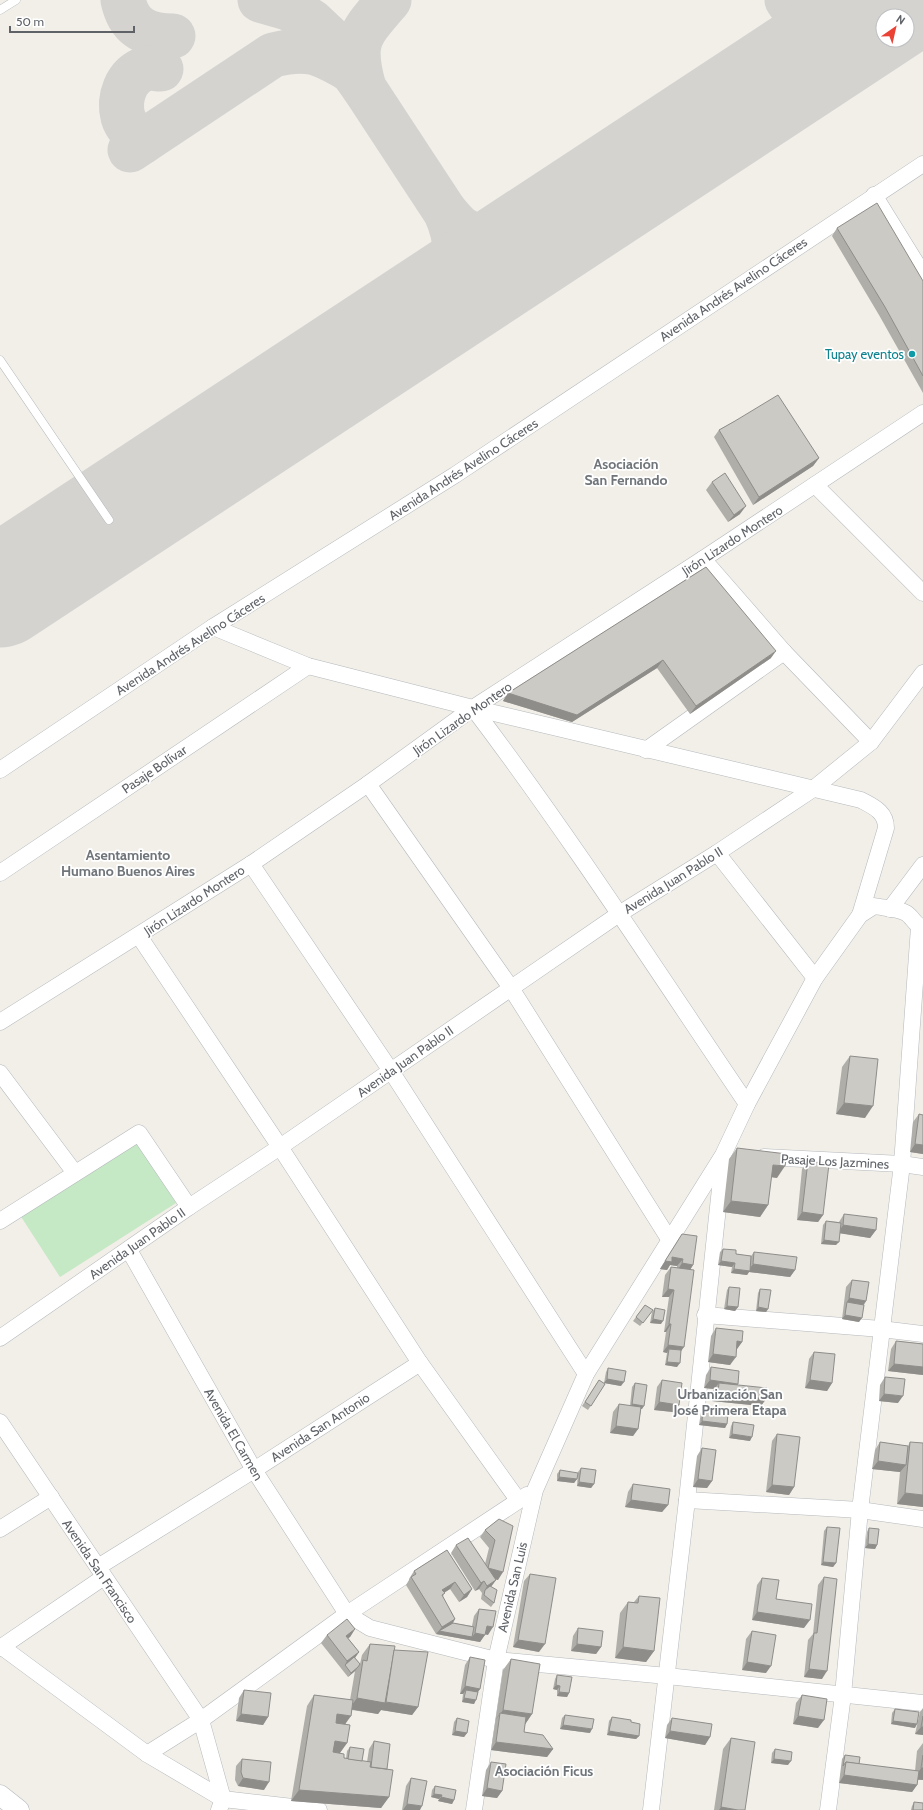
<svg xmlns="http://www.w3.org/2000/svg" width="923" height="1810" font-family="Cabin,sans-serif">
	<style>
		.green { fill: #c5e8c5 }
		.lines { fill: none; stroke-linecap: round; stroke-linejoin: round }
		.taxiway { stroke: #d4d3d0; stroke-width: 45 }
		.runway { stroke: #d4d3d0; stroke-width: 111 }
		.service-casing { stroke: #b5b8bc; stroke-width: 9 }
		.minor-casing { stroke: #b5b8bc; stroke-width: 17 }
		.tertiary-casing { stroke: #b5b8bc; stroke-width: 21 }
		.service { stroke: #fff; stroke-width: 8 }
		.minor { stroke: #fff; stroke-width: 16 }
		.tertiary { stroke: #fff; stroke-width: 20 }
		.wall { fill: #afaea9 }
		.shaded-wall { fill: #8f8d8a }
		.building { fill: #cccac5; stroke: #8f8d8a }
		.culture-dot { fill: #0f9aa8; stroke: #fff; stroke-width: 1.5 }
		.labels { text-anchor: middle; stroke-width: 3.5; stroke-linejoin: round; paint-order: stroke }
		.street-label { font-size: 13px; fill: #5f6368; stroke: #fff }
		.culture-label { font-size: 13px; fill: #0d838f; stroke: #fff; text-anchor: end }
		.neighbourhood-label { font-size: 14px; font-weight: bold; fill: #70757a; stroke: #fff }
	</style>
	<rect width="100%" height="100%" fill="#f1efe8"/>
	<!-- green -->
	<polygon class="green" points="137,1141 176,1203 60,1277 20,1215"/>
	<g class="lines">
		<!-- taxiway -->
		<g class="taxiway">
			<path d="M123 0C129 28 147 36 173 36"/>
			<path d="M260 0 288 8 311 21 327 36 364 88 446 213C463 253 455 273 433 308"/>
			<polyline points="787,0 822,51"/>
			<path d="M364 88C351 41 359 35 389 0"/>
			<path d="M142 142C135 135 126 127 123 117 118 98 126 75 145 69 150 67 156 69 161 69"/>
			<path d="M130 150 273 55C310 46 321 53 352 71"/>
			<path d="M446 213C451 218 456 225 462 229 488 247 515 240 543 235"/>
		</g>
		<!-- runway -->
		<polyline class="runway" points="0,592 900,0"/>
		<!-- service casing -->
		<g class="service-casing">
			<g id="service">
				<polyline points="0,10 16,0"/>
				<polyline points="0,360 109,520"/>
			</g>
		</g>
		<!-- minor casing -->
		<g class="minor-casing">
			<g id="minor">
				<polyline points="874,195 923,274"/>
				<polyline points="815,485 923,593"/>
				<polyline points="703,559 784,652 871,742"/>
				<path d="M213 627 308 666 473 708 861 800C874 807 886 812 886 828L860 915"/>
				<path d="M473 708C570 836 657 971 747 1104"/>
				<polyline points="646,750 784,652"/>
				<polyline points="0,770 213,627 455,475 923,164"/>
				<polyline points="368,784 511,988 669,1239"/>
				<polyline points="717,853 815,978"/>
				<polyline points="251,864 391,1071 586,1374"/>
				<polyline points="0,873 308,666"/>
				<polyline points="890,909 923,865"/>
				<polyline points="139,936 280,1147 420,1363 518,1500"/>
				<polyline points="0,1022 251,864 368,784 473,708 703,559 923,413"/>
				<polyline points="0,1073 75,1173"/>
				<polyline points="764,1157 902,1164 923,1167"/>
				<polyline points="0,1221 139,1133 189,1207"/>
				<polyline points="129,1250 254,1470 347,1614 370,1628 496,1660 667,1676 923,1703"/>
				<polyline points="705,1315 881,1329 923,1334"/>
				<polyline points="0,1338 189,1207 280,1147 619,914 717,853 813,789 871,742 923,673"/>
				<polyline points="0,1422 201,1720 223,1799 219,1810"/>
				<polyline points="687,1500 860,1510 923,1519"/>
				<polyline points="0,1529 51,1497"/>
				<polyline points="98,1567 254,1470 420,1363"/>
				<polyline points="2,1647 147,1754 223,1799 319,1810"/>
				<polyline points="0,1648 104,1577"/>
				<polyline points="147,1754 201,1720 347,1614 527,1495"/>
				<path d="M474 1810 496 1660 535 1490 586 1374 723 1155 747 1104 815 978 860 915 874 906C884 908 897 908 906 913 913 917 915 926 923 927"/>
				<polyline points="651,1810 687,1500 723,1160"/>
				<polyline points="828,1810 843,1695 860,1510 902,1164 919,927"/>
			</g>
		</g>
		<!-- tertiary casing -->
		<g class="tertiary-casing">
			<polyline id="tertiary" points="0,1795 19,1810"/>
		</g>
		<!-- service -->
		<use href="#service" class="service"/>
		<!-- minor -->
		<use href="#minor" class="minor"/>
		<!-- tertiary -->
		<use href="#tertiary" class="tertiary"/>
	</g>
	<!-- wall -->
	<g class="wall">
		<polygon points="837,228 923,281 923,393 879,315 832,236"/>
		<polygon points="735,421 819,458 813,466 753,505 714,437 719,430"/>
		<polygon points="712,482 740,514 728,522 706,490"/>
		<polygon points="706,567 771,658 690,714 657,668 572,722 503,701 508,693"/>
		<polygon points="850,1056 865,1118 836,1114 842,1067"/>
		<polygon points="919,1114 923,1115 923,1154 910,1152 913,1122"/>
		<polygon points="737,1148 777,1178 771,1177 768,1205 760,1217 723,1212 729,1159"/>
		<polygon points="808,1161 823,1215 818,1222 797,1220 802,1169"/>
		<polygon points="844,1214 876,1230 870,1238 840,1233 836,1245 821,1244 823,1225 826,1221 839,1222"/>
		<polygon points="682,1234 693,1265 690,1270 681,1350 677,1367 665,1365 667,1353 663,1352 666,1332 664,1332 669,1297 662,1297 665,1275 671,1267 677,1268 677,1266 670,1265 667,1270 660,1269"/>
		<polygon points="723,1249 736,1254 751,1256 754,1252 795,1270 790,1277 749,1272 747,1275 731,1273 732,1267 718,1265 720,1252"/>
		<polygon points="852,1280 866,1301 864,1305 859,1322 842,1319 846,1287"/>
		<polygon points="729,1287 738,1307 735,1311 724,1309 727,1290"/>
		<polygon points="760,1289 768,1309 766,1312 756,1311 758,1293"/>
		<polygon points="645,1305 653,1310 640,1326 633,1321"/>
		<polygon points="655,1308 661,1324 650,1323 652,1312"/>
		<polygon points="716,1328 742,1342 737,1349 730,1365 708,1362 711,1336"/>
		<polygon points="896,1341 923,1344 923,1375 888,1371 891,1349"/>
		<polygon points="814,1352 832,1383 827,1391 805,1388 809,1359"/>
		<polygon points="711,1367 737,1385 766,1399 761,1406 712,1401 713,1390 714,1389 704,1388 706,1375"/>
		<polygon points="608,1368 621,1386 604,1383 606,1372"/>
		<polygon points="885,1377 898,1403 879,1401 880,1385"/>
		<polygon points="599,1380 605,1384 588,1410 582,1406"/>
		<polygon points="662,1380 673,1412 654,1410 657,1387"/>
		<polygon points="635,1383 642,1409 641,1409 638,1429 633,1436 610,1433 613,1412 619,1404 630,1406 632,1387"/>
		<polygon points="703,1409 713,1413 727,1424 725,1428 699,1425 701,1412"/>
		<polygon points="733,1422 750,1441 729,1438 731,1426"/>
		<polygon points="777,1434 794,1487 789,1495 766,1492 772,1441"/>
		<polygon points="880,1442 908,1446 910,1442 923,1507 897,1504 900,1472 872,1469 875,1450"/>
		<polygon points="702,1448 712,1481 707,1488 693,1487 697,1456"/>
		<polygon points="581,1468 594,1484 591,1488 577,1486 578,1472"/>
		<polygon points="560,1470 577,1479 574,1483 557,1481 557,1474"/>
		<polygon points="633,1484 668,1505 662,1512 625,1507 628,1492"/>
		<polygon points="499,1519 498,1580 495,1579 496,1580 491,1587 494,1603 491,1607 481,1599 482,1593 479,1589 475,1591 451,1553 456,1545 485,1564 489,1548 480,1537 485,1530"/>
		<polygon points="827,1527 836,1563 833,1567 821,1565 824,1531"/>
		<polygon points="869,1528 877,1545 875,1549 865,1548 867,1532"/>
		<polygon points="447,1550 472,1589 467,1597 459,1602 450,1589 444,1593 443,1597 455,1619 453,1623 472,1626 474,1616 479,1609 488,1635 485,1634 480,1642 436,1634 406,1585 409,1580 409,1579 414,1571"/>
		<polygon points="530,1574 539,1652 513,1647 524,1581"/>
		<polygon points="824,1577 822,1679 804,1677 808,1640 813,1634 818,1585"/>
		<polygon points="762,1578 776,1599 804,1628 752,1620 757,1585"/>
		<polygon points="639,1596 654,1651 646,1662 615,1658 620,1613 628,1602 634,1602"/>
		<polygon points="578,1628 601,1647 596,1654 571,1651 573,1636"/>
		<polygon points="355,1629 350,1637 348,1638 359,1652 355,1658 360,1664 362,1655 370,1644 394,1650 418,1707 412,1715 381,1710 378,1714 352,1710 345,1725 347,1743 340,1753 344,1758 346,1759 347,1751 350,1747 362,1761 367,1762 369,1749 374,1741 387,1769 389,1797 381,1808 291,1801 307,1706 314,1695 350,1700 355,1671 348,1677 321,1643 327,1635"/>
		<polygon points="752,1631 766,1673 742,1670 746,1639"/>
		<polygon points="470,1657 480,1689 478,1692 474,1704 462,1702 463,1694 460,1694 465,1665"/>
		<polygon points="511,1659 532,1714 525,1724 524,1732 553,1749 547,1757 491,1750 503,1670"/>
		<polygon points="557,1675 569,1693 567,1697 557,1696 557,1690 553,1689 555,1679"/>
		<polygon points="244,1690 268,1717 263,1725 236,1721 239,1698"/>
		<polygon points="802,1695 818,1728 793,1724 796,1703"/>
		<polygon points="923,1708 923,1735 915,1734 920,1712"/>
		<polygon points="895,1709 915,1728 891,1724 892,1713"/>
		<polygon points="565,1715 590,1733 560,1729 562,1718"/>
		<polygon points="612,1717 631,1722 639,1736 636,1739 607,1735 609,1721"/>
		<polygon points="457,1718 467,1733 464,1737 452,1735 454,1722"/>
		<polygon points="672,1718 710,1737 705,1745 665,1738 667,1725"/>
		<polygon points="731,1738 745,1810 714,1810 723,1749"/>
		<polygon points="923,1743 923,1780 918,1780 917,1785 912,1792 839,1783 842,1759 845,1755 859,1764 915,1771 917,1751"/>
		<polygon points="775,1749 788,1765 771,1763 772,1753"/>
		<polygon points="242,1759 264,1790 238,1786 235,1780 236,1766"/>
		<polygon points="491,1762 502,1791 497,1798 482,1796 486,1770"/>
		<polygon points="411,1778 420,1810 402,1810 406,1786"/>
		<polygon points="435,1786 454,1800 452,1804 438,1801 439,1799 431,1797 432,1790"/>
		<polygon points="914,1802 923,1810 911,1810 912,1806"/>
	</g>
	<!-- shaded-wall -->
	<g class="shaded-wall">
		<polygon points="819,458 813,466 753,505 759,497"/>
		<polygon points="746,506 740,514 728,522 734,515"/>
		<polygon points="776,651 771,658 690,714 696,706"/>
		<polygon points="663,660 657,668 572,722 503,701 508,693"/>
		<polygon points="844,1103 873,1106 865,1118 836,1114"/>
		<polygon points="915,1144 923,1145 923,1154 910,1152"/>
		<polygon points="773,1165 785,1166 777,1178 765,1176"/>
		<polygon points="731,1201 768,1205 760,1217 723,1212"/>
		<polygon points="802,1212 823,1215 818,1222 797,1220"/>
		<polygon points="843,1225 876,1230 870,1238 838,1233"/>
		<polygon points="824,1240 839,1242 836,1245 821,1244"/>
		<polygon points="672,1257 683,1259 677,1266 670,1265 667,1270 660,1269 665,1261"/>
		<polygon points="721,1261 735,1263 732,1267 718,1265"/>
		<polygon points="682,1263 693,1265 688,1273 677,1271"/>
		<polygon points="753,1264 795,1270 790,1277 749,1272 747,1275 731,1273 734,1269 748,1271"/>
		<polygon points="668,1289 674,1290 669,1297 662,1297"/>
		<polygon points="849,1298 866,1301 861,1308 847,1302"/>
		<polygon points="727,1306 738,1307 735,1311 724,1309"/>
		<polygon points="758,1307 768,1309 766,1312 756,1311"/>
		<polygon points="845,1315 862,1318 859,1322 842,1319"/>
		<polygon points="653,1319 663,1321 661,1324 650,1323"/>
		<polygon points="669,1324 671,1324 666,1332 664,1332"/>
		<polygon points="737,1341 742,1342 737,1349 732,1349"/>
		<polygon points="668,1345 684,1347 679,1354 669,1349 667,1353 663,1352"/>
		<polygon points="713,1354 736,1357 730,1365 708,1362"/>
		<polygon points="667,1362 680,1363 677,1367 665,1365"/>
		<polygon points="894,1364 923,1367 923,1375 888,1371"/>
		<polygon points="607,1379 624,1382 621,1386 604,1383"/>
		<polygon points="710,1380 738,1384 733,1391 719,1383 714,1389 704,1388"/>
		<polygon points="810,1380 832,1383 827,1391 805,1388"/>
		<polygon points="718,1393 766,1399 761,1406 712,1401"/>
		<polygon points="884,1394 903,1396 898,1403 879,1401"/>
		<polygon points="659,1402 679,1405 673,1412 654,1410"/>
		<polygon points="632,1404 644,1406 642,1409 629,1408"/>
		<polygon points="702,1421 727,1424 725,1428 699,1425"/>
		<polygon points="616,1426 638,1429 633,1436 610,1433"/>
		<polygon points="732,1434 752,1437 750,1441 729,1438"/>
		<polygon points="878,1461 906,1465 900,1472 872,1469"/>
		<polygon points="559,1477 577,1479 574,1483 557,1481"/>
		<polygon points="698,1479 712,1481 707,1488 693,1487"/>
		<polygon points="579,1482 594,1484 591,1488 577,1486"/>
		<polygon points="772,1485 794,1487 789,1495 766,1492"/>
		<polygon points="905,1493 923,1495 923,1507 897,1504"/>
		<polygon points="631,1500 668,1505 662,1512 625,1507"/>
		<polygon points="868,1544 877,1545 875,1549 865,1548"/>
		<polygon points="823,1562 836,1563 833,1567 821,1565"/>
		<polygon points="488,1568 503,1572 498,1580 483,1576"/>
		<polygon points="496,1580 490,1588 485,1590 487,1586"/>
		<polygon points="484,1581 479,1589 475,1591 481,1583"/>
		<polygon points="455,1582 450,1589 437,1597 442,1590"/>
		<polygon points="472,1589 467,1597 459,1602 464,1595"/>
		<polygon points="757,1612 810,1620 804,1628 752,1620"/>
		<polygon points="455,1619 450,1627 472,1637 475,1633 485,1635 480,1642 436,1634 442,1627"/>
		<polygon points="487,1626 493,1627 488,1635 481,1633"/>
		<polygon points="355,1629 350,1637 341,1643 346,1636"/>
		<polygon points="518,1640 545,1644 539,1652 513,1647"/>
		<polygon points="577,1644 601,1647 596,1654 571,1651"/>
		<polygon points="623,1647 654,1651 646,1662 615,1658"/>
		<polygon points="359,1652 354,1659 345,1665 347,1661"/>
		<polygon points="747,1662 771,1666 766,1673 742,1670"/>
		<polygon points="358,1667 355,1671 348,1677 351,1673"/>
		<polygon points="809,1669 827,1671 822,1679 804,1677"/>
		<polygon points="556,1685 560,1686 557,1690 553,1689"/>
		<polygon points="465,1686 480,1689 475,1696 466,1690 463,1694 460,1694"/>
		<polygon points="559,1692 569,1693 567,1697 557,1696"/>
		<polygon points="357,1698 384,1702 418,1707 412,1715 381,1710 378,1714 349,1709"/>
		<polygon points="464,1698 476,1700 474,1704 462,1702"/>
		<polygon points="503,1710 532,1714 524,1726 500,1713 495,1721"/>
		<polygon points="241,1714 268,1717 263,1725 236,1721"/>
		<polygon points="337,1714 351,1716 343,1727 330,1725"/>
		<polygon points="798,1716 824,1720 818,1728 793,1724"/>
		<polygon points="893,1721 917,1724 915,1728 891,1724"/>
		<polygon points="563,1725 592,1729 590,1733 560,1729"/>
		<polygon points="921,1727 923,1727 923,1735 915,1734"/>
		<polygon points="455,1731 467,1733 464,1737 452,1735"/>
		<polygon points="609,1731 639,1736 636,1739 607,1735"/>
		<polygon points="670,1731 710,1737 705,1745 665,1738"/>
		<polygon points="335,1741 347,1743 339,1754 327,1752"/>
		<polygon points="496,1742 553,1749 547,1757 491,1750"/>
		<polygon points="774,1759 791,1761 788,1765 771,1763"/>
		<polygon points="921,1768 923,1768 923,1780 914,1779"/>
		<polygon points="844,1775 917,1785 912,1792 839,1783"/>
		<polygon points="243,1778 269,1782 264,1790 238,1786"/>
		<polygon points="487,1788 502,1791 497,1798 482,1796"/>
		<polygon points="299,1790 389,1797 381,1808 291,1801"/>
		<polygon points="434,1794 442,1795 439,1799 431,1797"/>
		<polygon points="441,1797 454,1800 452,1804 438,1801"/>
		<polygon points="407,1804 422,1806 420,1810 403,1810"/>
		<polygon points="721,1807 738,1810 719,1810"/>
	</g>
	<!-- building -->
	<g class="building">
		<polygon points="877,203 923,281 923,376 885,307 837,228"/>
		<polygon points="778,395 819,458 759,497 719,430 735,421"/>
		<polygon points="725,473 746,506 734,515 712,482"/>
		<polygon points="706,567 776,651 696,706 663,660 577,715 508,693"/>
		<polygon points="850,1056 878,1059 873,1106 844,1103"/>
		<polygon points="919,1114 923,1115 923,1145 915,1144"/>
		<polygon points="737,1148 787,1154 785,1166 773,1165 768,1205 731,1201"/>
		<polygon points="808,1161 829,1164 823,1215 802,1212"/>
		<polygon points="844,1214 877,1218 876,1230 843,1225"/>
		<polygon points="826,1221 841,1223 839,1242 824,1240"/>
		<polygon points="682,1234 697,1236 693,1265 682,1263 683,1259 672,1257 672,1262 665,1261"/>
		<polygon points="723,1249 736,1250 736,1254 751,1256 750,1271 734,1269 735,1263 721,1261"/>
		<polygon points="754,1252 797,1257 795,1270 753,1264"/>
		<polygon points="671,1267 694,1270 684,1347 668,1345 671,1324 669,1324 674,1290 668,1289"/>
		<polygon points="852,1280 869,1282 866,1301 849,1298"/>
		<polygon points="729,1287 740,1288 738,1307 727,1306"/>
		<polygon points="760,1289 771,1290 768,1309 758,1307"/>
		<polygon points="847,1302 864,1305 862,1318 845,1315"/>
		<polygon points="645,1305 653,1310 643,1323 636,1317"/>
		<polygon points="655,1308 665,1310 663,1321 653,1319"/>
		<polygon points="716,1328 743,1331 742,1342 737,1341 736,1357 713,1354"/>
		<polygon points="896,1341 923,1344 923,1367 894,1364"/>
		<polygon points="669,1349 681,1350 680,1363 667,1362"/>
		<polygon points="814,1352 835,1354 832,1383 810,1380"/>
		<polygon points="711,1367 739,1371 738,1384 710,1380"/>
		<polygon points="608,1368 626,1371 624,1382 607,1379"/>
		<polygon points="885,1377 905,1379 903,1396 884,1394"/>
		<polygon points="599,1380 605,1384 591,1406 585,1402"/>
		<polygon points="662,1380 682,1383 679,1405 659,1402"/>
		<polygon points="635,1383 647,1385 644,1406 632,1404"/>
		<polygon points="719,1383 767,1388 766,1399 718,1393"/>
		<polygon points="619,1404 641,1407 638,1429 616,1426"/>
		<polygon points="703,1409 713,1410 713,1413 728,1414 727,1424 702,1421"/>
		<polygon points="733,1422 754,1425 752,1437 732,1434"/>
		<polygon points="777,1434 800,1437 794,1487 772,1485"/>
		<polygon points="880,1442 908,1446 906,1465 878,1461"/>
		<polygon points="910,1442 923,1443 923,1495 905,1493"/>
		<polygon points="702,1448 716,1450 712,1481 698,1479"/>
		<polygon points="581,1468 596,1470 594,1484 579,1482"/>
		<polygon points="560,1470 578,1473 577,1479 559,1477"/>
		<polygon points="633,1484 670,1489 668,1505 631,1500"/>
		<polygon points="499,1519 513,1526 503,1572 488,1568 495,1540 485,1530"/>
		<polygon points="827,1527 840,1528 836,1563 823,1562"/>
		<polygon points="869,1528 879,1529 877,1545 868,1544"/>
		<polygon points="468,1538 496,1580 487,1586 484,1581 481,1583 456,1545"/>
		<polygon points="447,1550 472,1589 464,1595 455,1582 442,1590 445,1593 442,1595 455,1619 442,1627 411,1577 416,1574 414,1571"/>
		<polygon points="530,1574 556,1578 545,1644 518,1640"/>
		<polygon points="824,1577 837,1579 827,1671 809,1669 814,1633 817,1633"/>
		<polygon points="762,1578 779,1580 776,1599 812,1604 810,1620 757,1612"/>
		<polygon points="490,1586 497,1590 494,1603 484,1595 485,1590"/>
		<polygon points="639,1596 660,1598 654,1651 623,1647 628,1602 638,1603"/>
		<polygon points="479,1609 496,1611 493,1627 487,1626 485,1635 475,1633"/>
		<polygon points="347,1619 355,1629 346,1636 359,1652 347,1661 327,1635"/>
		<polygon points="453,1623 474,1627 472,1637 439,1631"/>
		<polygon points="578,1628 603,1631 601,1647 577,1644"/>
		<polygon points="752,1631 776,1635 771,1666 747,1662"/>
		<polygon points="370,1644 395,1646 385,1703 357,1698 363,1660 367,1661"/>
		<polygon points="394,1650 428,1652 418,1707 386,1702"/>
		<polygon points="354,1657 360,1664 358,1667 351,1673 345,1665"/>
		<polygon points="470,1657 485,1660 480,1689 465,1686"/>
		<polygon points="511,1659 540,1664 532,1714 503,1710"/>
		<polygon points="557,1675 572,1677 569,1693 559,1692 560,1686 556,1685"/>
		<polygon points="244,1690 271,1693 268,1717 241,1714"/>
		<polygon points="466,1690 478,1692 476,1700 464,1698"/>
		<polygon points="314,1695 353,1700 351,1716 337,1714 336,1723 350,1725 347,1743 335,1741 333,1752 344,1754 344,1758 371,1762 370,1767 393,1770 389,1797 299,1790"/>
		<polygon points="802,1695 827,1699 824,1720 798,1716"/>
		<polygon points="895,1709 919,1712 917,1724 893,1721"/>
		<polygon points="500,1713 526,1717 524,1732 543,1735 553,1749 496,1742"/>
		<polygon points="565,1715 594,1719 592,1729 563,1725"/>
		<polygon points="923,1716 923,1727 921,1727"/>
		<polygon points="612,1717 631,1720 631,1722 640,1724 639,1736 609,1731"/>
		<polygon points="457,1718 469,1721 467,1733 455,1731"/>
		<polygon points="672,1718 712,1724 710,1737 670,1731"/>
		<polygon points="731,1738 755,1742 745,1810 738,1810 721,1807"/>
		<polygon points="374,1741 390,1744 387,1769 371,1767"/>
		<polygon points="350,1747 364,1749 362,1761 348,1759"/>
		<polygon points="775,1749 792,1752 791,1761 774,1759"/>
		<polygon points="845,1755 860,1757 859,1764 846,1762 843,1766"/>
		<polygon points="923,1755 923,1768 921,1768"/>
		<polygon points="242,1759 271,1762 269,1782 243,1778 241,1772"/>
		<polygon points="491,1762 506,1764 502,1791 487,1788"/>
		<polygon points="846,1762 919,1771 917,1785 844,1775"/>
		<polygon points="411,1778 427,1781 422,1806 407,1804"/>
		<polygon points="435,1786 456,1790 454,1800 441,1797 442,1795 434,1794"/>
		<polygon points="914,1802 923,1803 923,1810 913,1810"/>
	</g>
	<!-- markers -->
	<circle class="culture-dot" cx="912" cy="354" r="4"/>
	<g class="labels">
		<!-- street labels -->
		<g class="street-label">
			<text transform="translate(733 289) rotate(-34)" y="5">Avenida Andrés Avelino Cáceres</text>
			<text transform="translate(463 469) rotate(-33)" y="5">Avenida Andrés Avelino Cáceres</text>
			<text transform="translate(732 540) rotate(-33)" y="5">Jirón Lizardo Montero</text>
			<text transform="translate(190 644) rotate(-33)" y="5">Avenida Andrés Avelino Cáceres</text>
			<text transform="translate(462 718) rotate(-35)" y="5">Jirón Lizardo Montero</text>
			<text transform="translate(154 769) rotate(-34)" y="5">Pasaje Bolívar</text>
			<text transform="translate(673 880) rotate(-32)" y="5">Avenida Juan Pablo II</text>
			<text transform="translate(194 900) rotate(-33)" y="5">Jirón Lizardo Montero</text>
			<text transform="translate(405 1061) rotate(-35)" y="5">Avenida Juan Pablo II</text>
			<text transform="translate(835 1161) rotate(3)" y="5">Pasaje Los Jazmines</text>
			<text transform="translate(137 1243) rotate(-35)" y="5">Avenida Juan Pablo II</text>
			<text transform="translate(320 1427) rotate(-33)" y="5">Avenida San Antonio</text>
			<text transform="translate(234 1434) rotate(60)" y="5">Avenida El Carmen</text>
			<text transform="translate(100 1571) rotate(56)" y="5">Avenida San Francisco</text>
			<text transform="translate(512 1587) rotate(-77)" y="5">Avenida San Luis</text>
		</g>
		<!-- culture labels -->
		<g class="culture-label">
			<text x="904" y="359">Tupay eventos</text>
		</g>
		<!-- neighbourhood labels -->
		<g class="neighbourhood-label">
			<text x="626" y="469">Asociación<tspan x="626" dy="16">San Fernando</tspan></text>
			<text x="128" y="860">Asentamiento<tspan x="128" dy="16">Humano Buenos Aires</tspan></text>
			<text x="730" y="1399">Urbanización San<tspan x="730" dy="16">José Primera Etapa</tspan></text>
			<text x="544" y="1776">Asociación Ficus</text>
		</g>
	</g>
	<!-- north arrow -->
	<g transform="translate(895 28) rotate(34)"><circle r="19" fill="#ffffff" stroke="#bfc1c3"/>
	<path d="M0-3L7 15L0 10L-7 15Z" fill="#ea4335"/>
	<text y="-6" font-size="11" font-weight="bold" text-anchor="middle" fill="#5f6368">N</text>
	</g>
	<!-- scale -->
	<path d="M10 26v6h124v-6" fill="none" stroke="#5f6368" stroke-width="2"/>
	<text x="16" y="26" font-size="12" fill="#5f6368" stroke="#ffffff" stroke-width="3" paint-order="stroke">50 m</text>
</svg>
